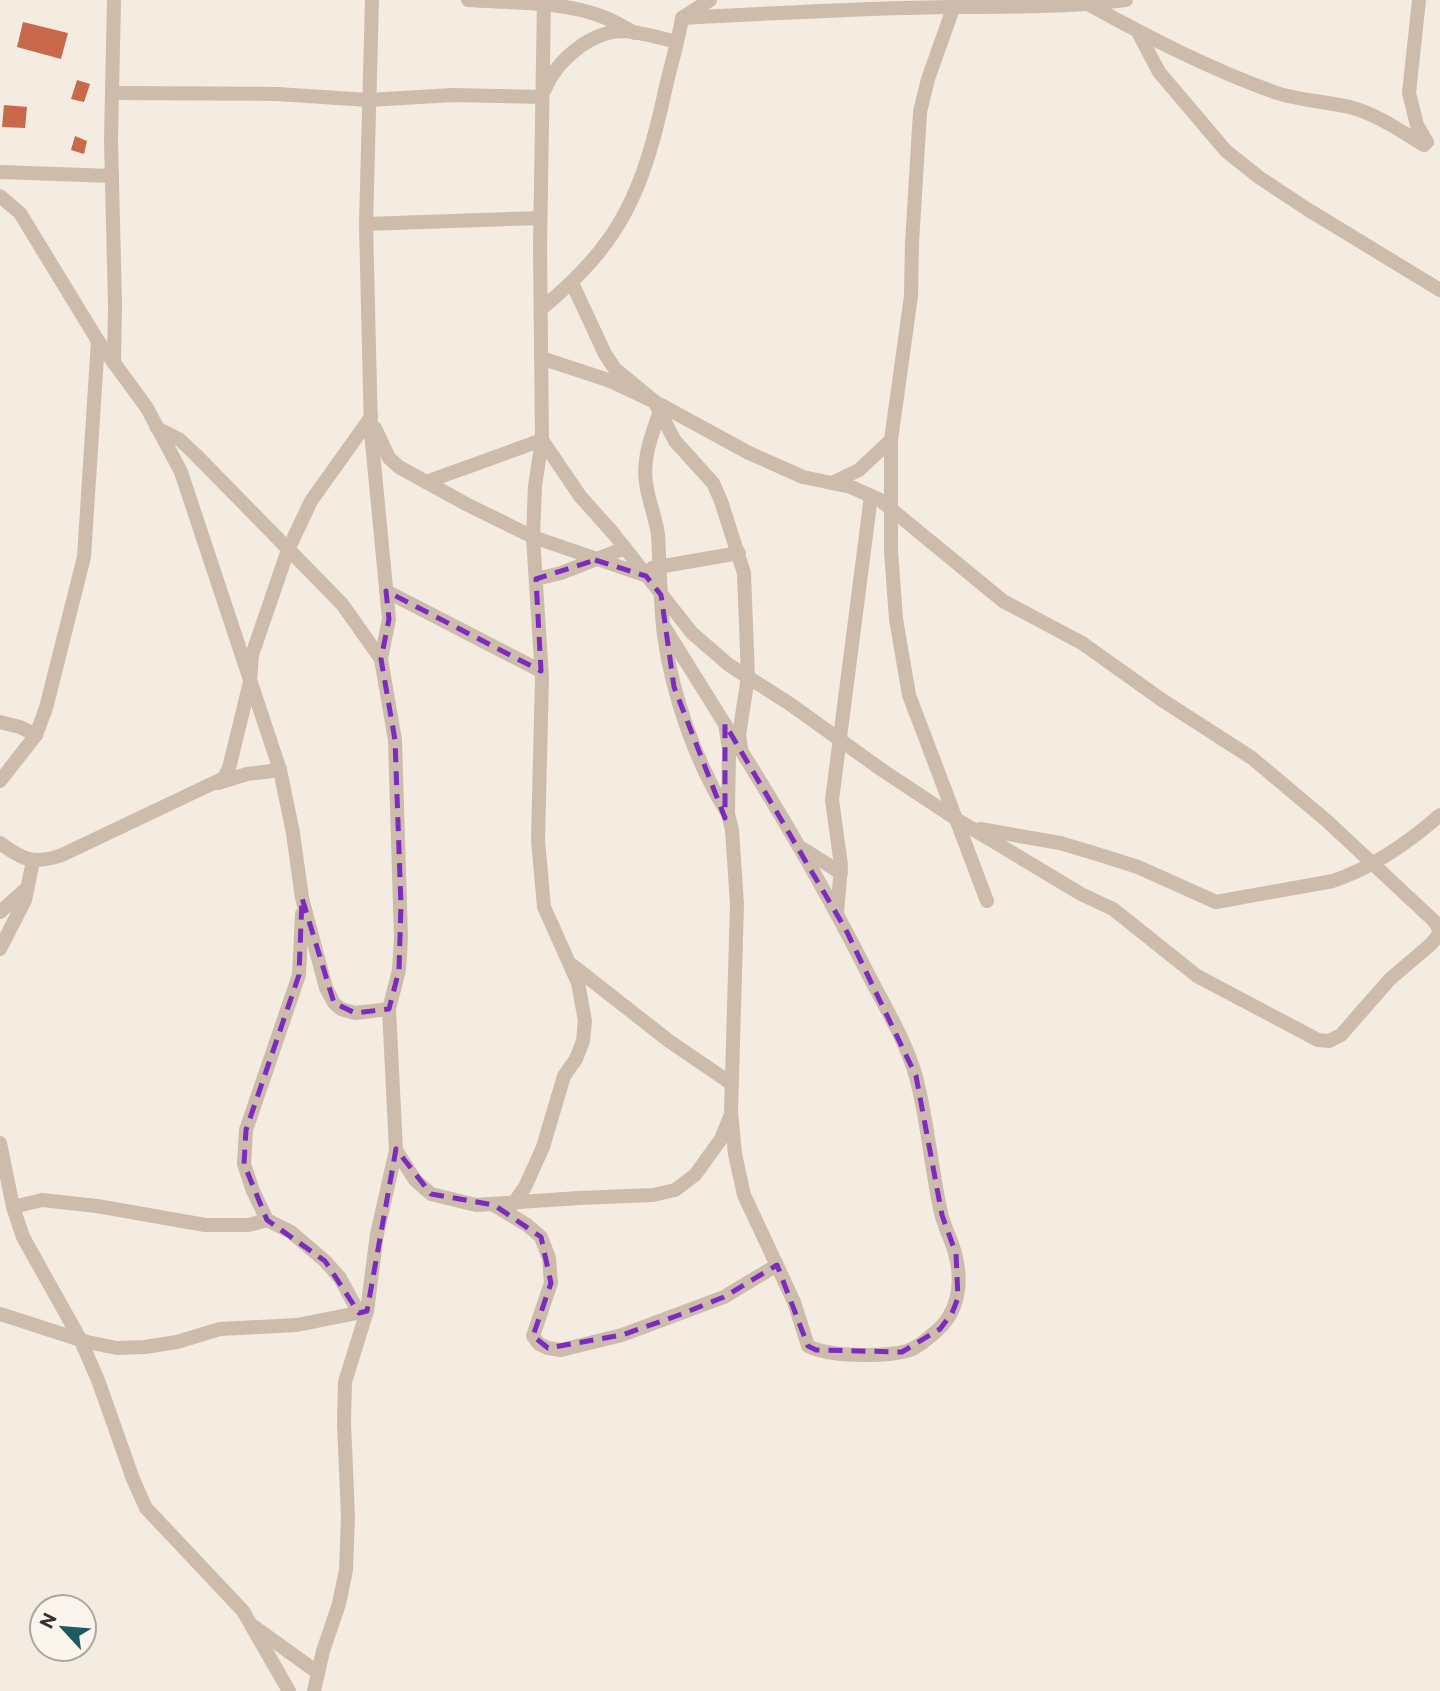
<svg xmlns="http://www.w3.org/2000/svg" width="1440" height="1691" font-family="Commissioner,sans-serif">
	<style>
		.building { fill: #c8694b }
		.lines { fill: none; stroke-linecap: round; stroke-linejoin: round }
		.minor { stroke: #cdbbac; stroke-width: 14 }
		.marked { fill: none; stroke: #7b2cbf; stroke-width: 5; stroke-dasharray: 14 9; stroke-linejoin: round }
	</style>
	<rect width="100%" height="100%" fill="#f4ebe1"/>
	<!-- building -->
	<g class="building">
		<polygon points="23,22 68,33 61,59 17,47"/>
		<polygon points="77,80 90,84 84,102 71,99"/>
		<polygon points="4,105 27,107 25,128 2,127"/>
		<polygon points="75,136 87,141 84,154 71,150"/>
	</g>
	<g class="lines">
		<!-- minor -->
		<g class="minor">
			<polyline points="114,0 111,140 115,305 114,363"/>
			<polyline points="372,0 366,224 371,432 389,619 381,659"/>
			<path d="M468 0C511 3 566 1 606 18 616 22 625 28 635 33"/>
			<polyline points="956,0 928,79 920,112 912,243 911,296 891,440 891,551 896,619 909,695 987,901"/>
			<path d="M1090 5C1150 38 1210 69 1274 92 1299 101 1327 101 1353 108 1378 115 1402 132 1424 145L1427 142 1417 125 1409 93 1419 0"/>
			<path d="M682 18C773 13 864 8 955 7 1013 7 1069 7 1126 0"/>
			<polyline points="1138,32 1159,72 1226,151 1260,178 1307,209 1440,290"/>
			<path d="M545 89C557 60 591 31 624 31 641 32 660 38 677 42"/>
			<polyline points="112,93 277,94 369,100 453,95 542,97"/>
			<polyline points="0,172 112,176"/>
			<polyline points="0,196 20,213 98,341 147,408 181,472 280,770 293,833 302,898 326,988 334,1003 341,1009 355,1013 389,1009"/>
			<polyline points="366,224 540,218"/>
			<polyline points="572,283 605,354 615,369 654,401 675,441 713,483 721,501 744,573 748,677 739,735 741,748"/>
			<path d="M541 309C622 243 643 191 665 91 670 67 678 43 682 18L710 0"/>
			<polyline points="541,358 608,380 659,404 749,453 803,477 851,487 880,500 1003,601 1082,643 1162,700 1252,758 1327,821 1433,920 1439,928 1438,936 1430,945 1390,979 1341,1035 1329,1041 1318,1040 1197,976 1113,909 1081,894 956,819 882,770 790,704 729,665 692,633 613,533 580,496 542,440"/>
			<path d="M660 411C651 437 641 461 647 489 650 505 656 519 658 535 660 569 660 603 664 636 673 696 694 758 726 811"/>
			<polyline points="157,428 180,440 195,454 342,604 381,659 395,740 401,938 399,970 389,1009 396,1150 377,1234 367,1311 345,1382 344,1423 348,1517 346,1570 339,1604 323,1651 314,1691"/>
			<polyline points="375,428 389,458 399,467 466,504 533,537 644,575"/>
			<polyline points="426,482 542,440"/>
			<polyline points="832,483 859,470 891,440"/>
			<polyline points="652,568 739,553"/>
			<polyline points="536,579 561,573 625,548"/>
			<polyline points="386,591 541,671"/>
			<path d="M663 625C734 739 807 852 867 972 884 1005 906 1041 916 1077 928 1122 931 1168 941 1213 944 1226 951 1239 955 1253 963 1283 959 1314 933 1334 925 1341 917 1348 907 1351 884 1357 829 1357 808 1346L794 1302 744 1195 735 1154 731 1112 737 904 732 830 728 814 729 749 725 724"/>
			<polyline points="0,722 20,727 36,735"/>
			<polyline points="0,781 36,735 46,708 84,557 98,341"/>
			<polyline points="218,783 247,774 280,770"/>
			<path d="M980 829 1060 843 1097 854 1138 867 1216 902 1333 881C1374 867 1408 843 1440 815"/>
			<path d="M0 843C23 860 33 865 62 855L224 778 229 768 250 682 252 655 288 550 311 501 371 417"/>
			<polyline points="803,849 841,873"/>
			<polyline points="0,912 27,888"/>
			<polyline points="302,914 299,975 246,1130 244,1164 253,1191 267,1220 291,1232 325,1261 340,1278 359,1313"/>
			<polyline points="837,914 841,865 832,800 871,496"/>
			<polyline points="0,949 25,900 33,861"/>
			<polyline points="572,965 669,1041 732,1084"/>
			<polyline points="0,1143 13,1207 23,1237 80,1339 98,1380 133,1479 146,1508 243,1611 289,1691"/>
			<polyline points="396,1150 415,1180 431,1194 476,1205 579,1198 653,1195 675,1190 695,1175 721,1139 730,1117"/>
			<polyline points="513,1204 525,1187 543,1147 564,1076 576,1059 583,1041 585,1021 578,983 544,907 538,840 542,678 533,537 535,486 542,440 540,247 544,0"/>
			<polyline points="494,1205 527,1225 541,1237 549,1258 551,1283 533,1336 539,1344 548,1348 561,1350 622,1335 724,1297 777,1265"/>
			<polyline points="13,1207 42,1200 97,1206 205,1225 249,1225 267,1220"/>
			<polyline points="0,1314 87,1342 117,1348 145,1347 177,1342 220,1329 297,1325 367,1311"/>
			<polyline points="253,1626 317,1672"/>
		</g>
	</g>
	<!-- marked area -->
	<path class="marked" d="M595 560 646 576 661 595 674 687 725 818V724L846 930 916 1076 942 1215 956 1254 958 1298 952 1313 940 1329 902 1352 816 1350 808 1346 777 1265 724 1297 679 1315 622 1335 548 1348 533 1336 551 1283 541 1237 494 1205 431 1194 396 1149 367 1311 359 1313 325 1261 267 1220 244 1164 246 1130 299 975 302 898 334 1003 355 1013 389 1009 399 970 401 905 395 740 381 659 389 619 386 591 541 671 536 579Z"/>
	<!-- north arrow -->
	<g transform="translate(63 1628) rotate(296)"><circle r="33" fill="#fbf5ee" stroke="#aea6a0" stroke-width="2"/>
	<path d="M0-5L12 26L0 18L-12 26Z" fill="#1f5a5e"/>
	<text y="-10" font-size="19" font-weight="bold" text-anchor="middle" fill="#3b302b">N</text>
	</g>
</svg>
